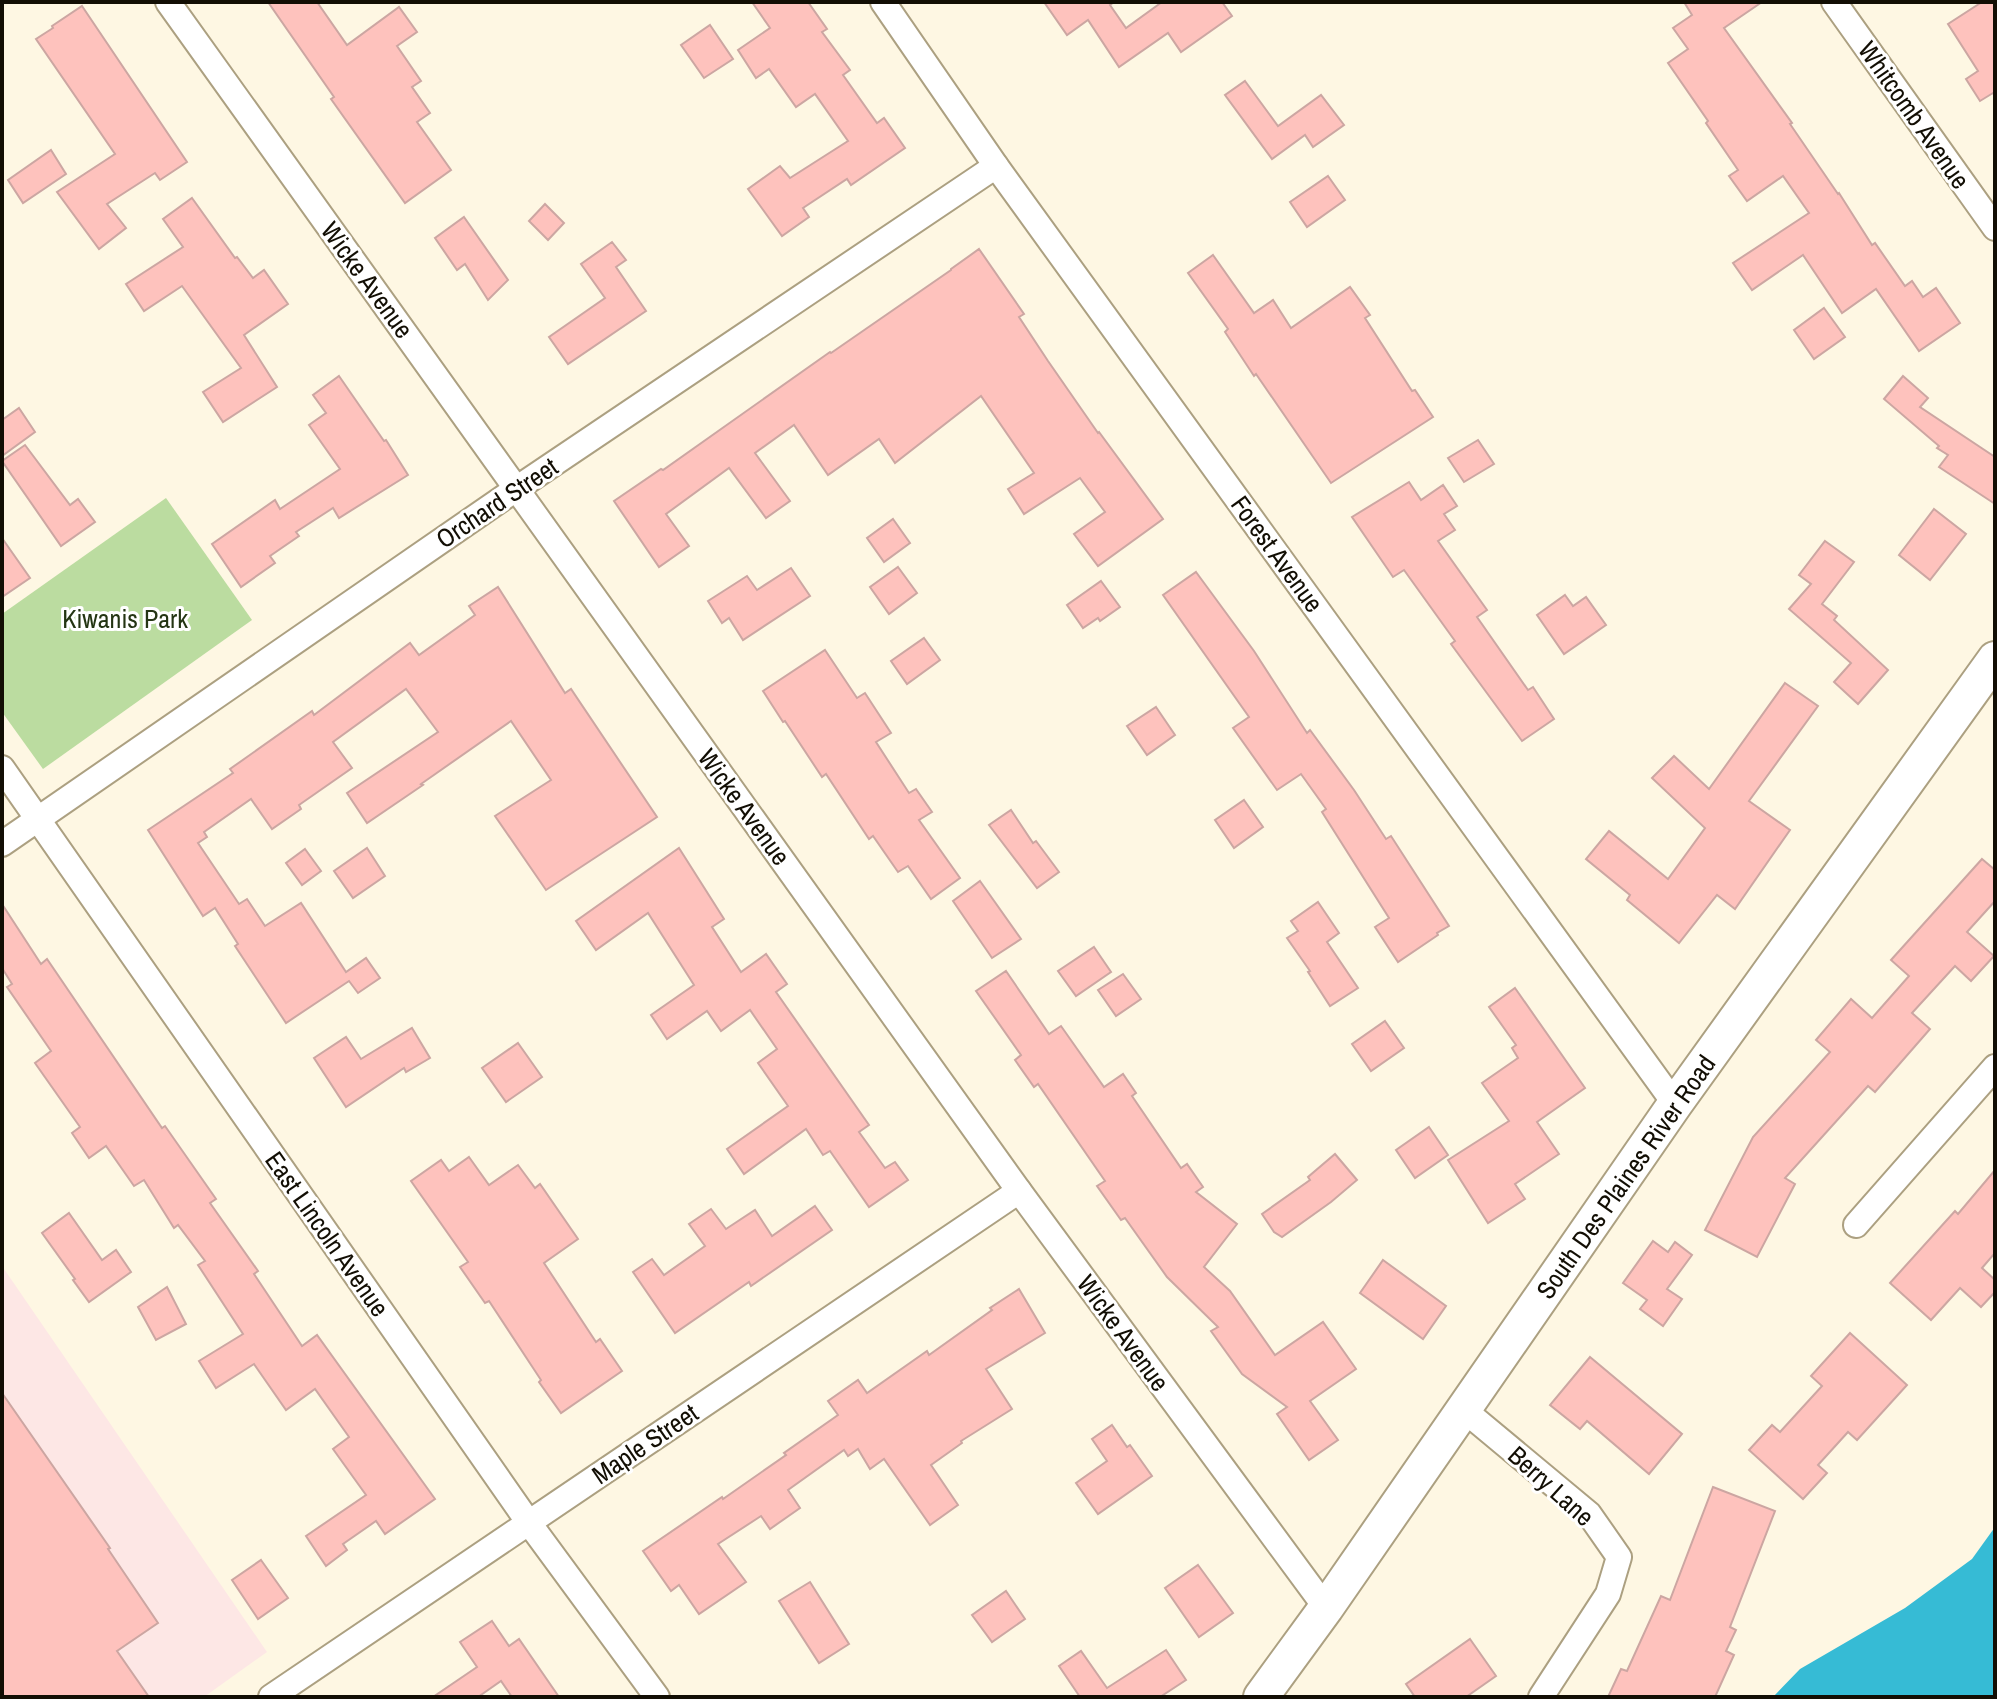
<svg xmlns="http://www.w3.org/2000/svg" width="1997" height="1699" font-family="'Archivo Narrow',sans-serif">
	<style>
		.commercial { fill: #fde7e5 }
		.green { fill: #bbdca0 }
		.water { fill: #36bbd5 }
		.building { fill: #fec2bd; stroke: #cca6a2; stroke-width: 2 }
		.lines { fill: none; stroke-linecap: round; stroke-linejoin: round }
		.street-casing { stroke: #aca081; stroke-width: 28 }
		.secondary-casing { stroke: #aca081; stroke-width: 38 }
		.street { stroke: #fff; stroke-width: 24 }
		.secondary { stroke: #fff; stroke-width: 34 }
		.labels { text-anchor: middle; stroke-width: 6; stroke-linejoin: round; paint-order: stroke }
		.street-label { font-size: 26px; fill: #120e04; stroke: #fff }
		.park-label { font-size: 26px; fill: #243513; stroke: #fff }
	</style>
	<rect width="100%" height="100%" fill="#fef7e3"/>
	<!-- commercial -->
	<polygon class="commercial" points="2,1266 267,1652 204,1697 4,1697 2,1694"/>
	<!-- green -->
	<polygon class="green" points="166,498 252,620 43,769 2,712 2,614"/>
	<!-- water -->
	<polygon class="water" points="1995,1527 1995,1697 1773,1697 1800,1669 1905,1608 1972,1559"/>
	<!-- building -->
	<g class="building">
		<polygon points="268,2 317,2 347,45 399,7 417,32 397,46 421,81 412,87 430,113 417,122 451,170 405,203 331,99 334,97"/>
		<polygon points="752,2 808,2 827,29 822,32 850,70 843,75 877,123 884,118 905,148 851,185 847,179 803,208 809,217 782,236 748,189 780,166 790,178 848,141 815,94 796,107 769,69 756,78 738,50 770,28"/>
		<polygon points="1044,2 1114,2 1110,5 1126,28 1162,2 1222,2 1232,16 1181,52 1168,33 1119,67 1088,20 1067,35"/>
		<polygon points="1684,2 1762,2 1724,28 1792,123 1790,124 1838,194 1839,193 1872,245 1875,243 1905,286 1912,281 1923,297 1936,288 1960,323 1919,351 1876,289 1842,313 1803,255 1752,290 1733,263 1809,213 1783,176 1747,201 1729,176 1738,170 1706,123 1708,121 1668,63 1688,49 1673,28 1692,15"/>
		<polygon points="1982,2 1995,2 1995,96 1993,93 1980,101 1966,79 1978,71 1948,24"/>
		<polygon points="82,6 187,162 160,180 155,173 107,204 126,228 99,249 57,192 115,154 36,39 53,28 52,26"/>
		<polygon points="710,25 733,59 704,78 681,45"/>
		<polygon points="1245,81 1278,126 1321,95 1344,125 1313,147 1305,135 1272,159 1225,95"/>
		<polygon points="51,150 66,174 23,203 8,180"/>
		<polygon points="1328,176 1345,200 1307,227 1290,202"/>
		<polygon points="192,198 235,258 237,257 253,278 264,270 288,304 244,335 277,387 223,422 203,392 241,368 182,286 144,311 126,284 183,247 163,219"/>
		<polygon points="545,204 564,223 548,240 529,221"/>
		<polygon points="464,217 508,280 488,300 465,264 457,270 435,238"/>
		<polygon points="612,242 626,260 616,267 646,311 568,364 549,337 605,298 581,264"/>
		<polygon points="979,249 1024,314 1019,317 1048,361 1098,433 1099,432 1163,519 1098,566 1074,534 1105,512 1080,478 1024,514 1008,489 1034,473 981,396 895,463 879,439 828,475 794,425 755,453 790,501 766,518 729,468 666,514 689,546 659,567 614,501 661,469 663,470 830,352 831,353 951,270 951,269"/>
		<polygon points="1213,255 1254,313 1273,300 1291,328 1350,287 1370,315 1365,318 1412,391 1415,390 1433,417 1331,483 1256,374 1254,376 1225,332 1228,329 1188,273"/>
		<polygon points="1824,308 1845,337 1814,359 1794,330"/>
		<polygon points="339,376 384,441 386,440 408,475 339,518 333,508 296,532 299,536 270,556 275,563 241,587 212,544 275,500 280,509 340,469 309,425 326,413 313,395"/>
		<polygon points="1903,376 1928,398 1920,407 1995,457 1995,504 1939,467 1948,455 1937,448 1939,446 1884,399"/>
		<polygon points="19,408 35,432 2,456 2,420"/>
		<polygon points="1478,440 1494,464 1464,482 1448,458"/>
		<polygon points="25,445 70,505 78,499 95,522 61,546 2,461"/>
		<polygon points="1409,482 1421,500 1443,485 1457,506 1444,514 1455,530 1438,541 1487,610 1477,617 1528,690 1533,687 1554,719 1522,741 1451,644 1455,641 1404,570 1393,577 1352,517"/>
		<polygon points="1934,509 1966,534 1930,580 1899,555"/>
		<polygon points="893,519 910,543 884,562 867,538"/>
		<polygon points="2,538 30,578 2,597"/>
		<polygon points="1825,541 1854,562 1822,604 1837,616 1834,620 1888,670 1858,704 1834,682 1851,663 1789,609 1811,584 1799,575"/>
		<polygon points="898,567 917,593 889,614 870,587"/>
		<polygon points="791,568 810,596 743,640 729,618 722,623 708,601 747,576 757,590"/>
		<polygon points="1196,572 1254,651 1307,733 1310,730 1354,790 1386,839 1391,836 1449,926 1437,933 1438,935 1398,962 1375,927 1389,918 1322,812 1326,809 1301,774 1277,790 1233,728 1249,717 1163,595"/>
		<polygon points="1101,581 1120,607 1100,621 1098,618 1083,628 1067,605"/>
		<polygon points="498,587 565,693 571,689 657,817 546,890 495,816 551,780 511,721 421,784 423,785 367,823 347,793 438,732 406,689 333,742 352,768 299,805 301,809 272,829 251,799 204,832 207,837 198,843 239,904 247,899 265,926 301,903 346,972 366,958 380,978 358,993 349,981 286,1023 235,946 238,944 215,908 203,916 148,830 233,773 230,769 312,711 314,715 410,643 419,655 475,615 469,606"/>
		<polygon points="1565,595 1573,606 1586,597 1606,625 1564,654 1537,615"/>
		<polygon points="924,638 940,660 907,684 891,661"/>
		<polygon points="825,650 857,698 865,693 891,733 876,742 909,793 916,789 932,812 919,820 960,878 931,899 908,866 898,872 873,836 869,839 826,774 822,777 785,721 783,722 763,691"/>
		<polygon points="1785,683 1818,706 1749,801 1790,830 1735,909 1717,895 1679,943 1627,900 1630,895 1586,859 1609,831 1668,879 1705,828 1652,778 1674,756 1709,789"/>
		<polygon points="1156,707 1175,735 1147,755 1127,726"/>
		<polygon points="1244,800 1263,827 1234,848 1215,820"/>
		<polygon points="1011,810 1033,843 1036,841 1059,872 1037,888 989,825"/>
		<polygon points="367,848 385,876 353,898 334,871"/>
		<polygon points="679,848 724,919 712,927 741,972 766,954 787,984 776,992 869,1125 859,1132 885,1168 895,1162 908,1180 869,1207 830,1151 823,1155 806,1129 744,1174 727,1149 788,1106 758,1063 777,1049 750,1010 721,1031 707,1011 667,1039 651,1015 694,985 648,913 596,950 576,921"/>
		<polygon points="305,849 321,871 302,885 286,863"/>
		<polygon points="1982,859 1995,870 1995,901 1967,932 1994,956 1971,981 1955,966 1912,1013 1930,1029 1875,1092 1868,1086 1785,1178 1795,1184 1757,1257 1705,1230 1753,1137 1830,1052 1816,1040 1851,999 1872,1018 1909,976 1891,960"/>
		<polygon points="980,881 1021,939 992,958 953,901"/>
		<polygon points="1318,902 1339,933 1327,942 1358,988 1330,1006 1308,972 1310,971 1287,938 1298,931 1291,921"/>
		<polygon points="2,904 41,964 47,959 162,1128 165,1126 216,1199 210,1203 258,1271 254,1274 302,1346 317,1335 435,1499 385,1534 376,1521 343,1544 347,1550 326,1566 306,1536 366,1495 333,1449 349,1437 315,1389 286,1410 254,1364 216,1388 199,1361 243,1334 198,1265 205,1261 178,1225 174,1228 144,1180 134,1186 106,1146 89,1158 72,1133 80,1127 35,1063 51,1051 7,987 12,984 2,968"/>
		<polygon points="1094,947 1111,972 1076,996 1058,971"/>
		<polygon points="1006,971 1049,1034 1061,1026 1104,1087 1123,1074 1136,1093 1132,1096 1181,1168 1187,1164 1203,1187 1196,1192 1237,1224 1204,1267 1230,1291 1275,1355 1323,1322 1356,1369 1310,1401 1338,1440 1309,1460 1277,1414 1287,1407 1242,1374 1211,1331 1218,1327 1167,1277 1125,1218 1121,1220 1097,1186 1105,1181 1038,1084 1034,1087 1015,1060 1021,1055 976,991"/>
		<polygon points="1123,974 1141,999 1116,1016 1098,990"/>
		<polygon points="1515,988 1585,1088 1537,1122 1559,1154 1515,1184 1525,1199 1488,1223 1448,1160 1509,1121 1482,1083 1518,1058 1512,1048 1516,1045 1489,1007"/>
		<polygon points="1385,1021 1404,1048 1371,1071 1352,1044"/>
		<polygon points="412,1028 430,1058 406,1072 404,1068 346,1107 314,1058 346,1037 361,1059"/>
		<polygon points="518,1043 542,1077 506,1102 482,1068"/>
		<polygon points="1429,1127 1448,1155 1415,1178 1396,1150"/>
		<polygon points="1335,1154 1357,1180 1331,1202 1282,1237 1274,1232 1262,1214 1310,1180 1308,1177"/>
		<polygon points="469,1157 489,1185 518,1165 535,1188 540,1184 578,1239 544,1263 596,1342 600,1339 622,1371 561,1413 539,1382 541,1380 489,1301 485,1303 460,1267 468,1262 411,1181 441,1160 449,1171"/>
		<polygon points="1995,1170 1995,1253 1982,1268 1995,1280 1995,1292 1981,1307 1960,1288 1931,1320 1890,1283 1955,1211 1958,1214"/>
		<polygon points="815,1206 832,1230 751,1286 749,1282 675,1333 633,1272 652,1259 664,1275 705,1246 689,1224 711,1209 726,1229 755,1210 772,1236"/>
		<polygon points="69,1213 102,1260 116,1250 131,1272 89,1302 73,1280 75,1279 42,1233"/>
		<polygon points="1653,1241 1668,1252 1675,1242 1692,1255 1667,1289 1682,1299 1663,1326 1640,1309 1647,1300 1623,1283"/>
		<polygon points="1383,1260 1446,1306 1423,1339 1360,1293"/>
		<polygon points="167,1287 186,1324 156,1340 138,1307"/>
		<polygon points="1019,1289 1045,1333 986,1369 1012,1409 961,1441 962,1443 931,1465 958,1505 930,1525 884,1459 870,1469 858,1449 848,1456 844,1450 788,1490 800,1508 770,1529 761,1516 718,1544 746,1582 699,1614 679,1585 671,1591 643,1551 722,1497 723,1499 786,1455 784,1453 838,1415 828,1401 858,1380 867,1393 927,1351 929,1355 992,1310 990,1308"/>
		<polygon points="1850,1333 1907,1385 1857,1440 1848,1432 1818,1465 1827,1473 1803,1499 1749,1450 1772,1425 1780,1432 1822,1386 1811,1376"/>
		<polygon points="1590,1357 1682,1434 1649,1474 1587,1421 1580,1429 1550,1405"/>
		<polygon points="2,1393 110,1548 108,1549 158,1623 117,1651 149,1697 2,1697"/>
		<polygon points="1112,1425 1127,1447 1130,1445 1152,1476 1098,1514 1076,1483 1107,1461 1092,1439"/>
		<polygon points="1713,1487 1775,1511 1730,1627 1736,1630 1726,1651 1734,1655 1715,1697 1608,1697 1621,1669 1627,1671 1661,1596 1670,1600"/>
		<polygon points="261,1560 288,1598 258,1619 232,1580"/>
		<polygon points="1198,1565 1233,1613 1199,1637 1165,1588"/>
		<polygon points="810,1582 849,1644 819,1663 779,1601"/>
		<polygon points="1006,1591 1025,1619 992,1642 972,1615"/>
		<polygon points="492,1621 509,1646 519,1639 559,1697 512,1697 501,1681 478,1697 433,1697 477,1667 460,1642"/>
		<polygon points="1470,1639 1496,1676 1466,1697 1415,1697 1406,1684"/>
		<polygon points="1166,1650 1186,1680 1160,1697 1080,1697 1059,1666 1081,1651 1107,1688"/>
	</g>
	<g class="lines">
		<!-- street casing -->
		<g class="street-casing">
			<g id="street">
				<polyline points="168,2 1019,1191 1326,1608"/>
				<polyline points="883,2 996,166 1675,1104"/>
				<polyline points="1834,2 1995,228"/>
				<polyline points="2,768 529,1523 657,1697"/>
				<polyline points="2,844 516,489 996,166"/>
				<polyline points="1856,1225 1995,1067"/>
				<polyline points="1464,1410 1589,1514 1619,1557 1608,1594 1541,1697"/>
				<polyline points="271,1697 1019,1191"/>
			</g>
		</g>
		<!-- secondary casing -->
		<g class="secondary-casing">
			<polyline id="secondary" points="1261,1697 1326,1608 1675,1104 1995,659"/>
		</g>
		<!-- street -->
		<use href="#street" class="street"/>
		<!-- secondary -->
		<use href="#secondary" class="secondary"/>
	</g>
	<g class="labels">
		<!-- street labels -->
		<g class="street-label">
			<text transform="translate(1914 115) rotate(55)" y="9">Whitcomb Avenue</text>
			<text transform="translate(367 280) rotate(54)" y="9">Wicke Avenue</text>
			<text transform="translate(497 503) rotate(-34)" y="9">Orchard Street</text>
			<text transform="translate(1277 554) rotate(54)" y="9">Forest Avenue</text>
			<text transform="translate(744 807) rotate(54)" y="9">Wicke Avenue</text>
			<text transform="translate(1626 1177) rotate(-55)" y="9">South Des Plaines River Road</text>
			<text transform="translate(327 1234) rotate(55)" y="9">East Lincoln Avenue</text>
			<text transform="translate(1123 1333) rotate(54)" y="9">Wicke Avenue</text>
			<text transform="translate(645 1444) rotate(-34)" y="9">Maple Street</text>
			<text transform="translate(1551 1486) rotate(42)" y="9">Berry Lane</text>
		</g>
		<!-- park labels -->
		<g class="park-label">
			<text x="125" y="628">Kiwanis Park</text>
		</g>
	</g>
	<!-- border -->
	<rect width="1997" height="1699" fill="none" stroke="#120e04" stroke-width="8"/>
</svg>
